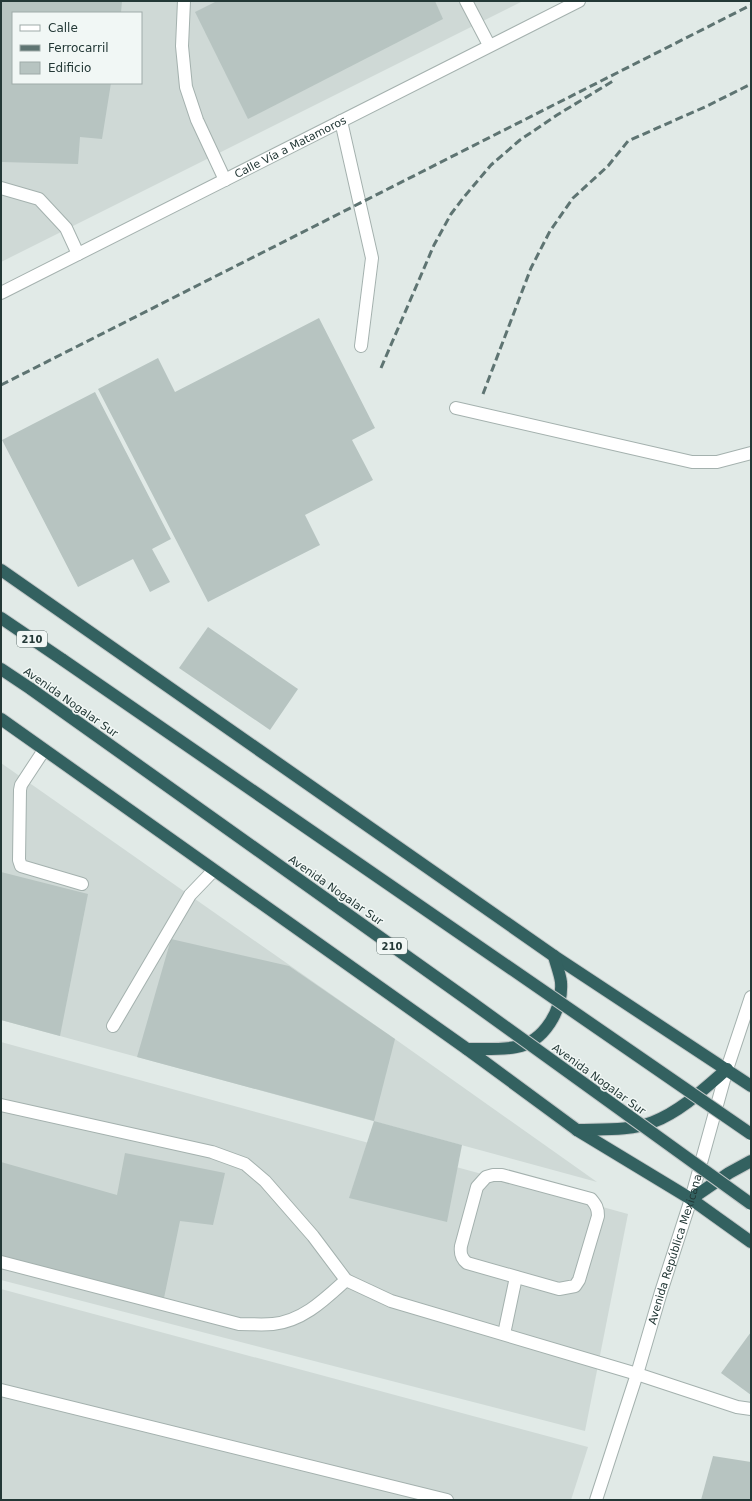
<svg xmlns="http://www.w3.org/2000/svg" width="752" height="1501" font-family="'DejaVu Sans',sans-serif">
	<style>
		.built { fill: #cfd9d6; fill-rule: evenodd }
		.building { fill: #b7c4c1 }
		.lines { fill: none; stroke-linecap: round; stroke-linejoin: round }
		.minor-casing { stroke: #a4b1ae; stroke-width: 14 }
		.highway-casing { stroke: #c1c7c7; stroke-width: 14 }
		.minor { stroke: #fff; stroke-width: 12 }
		.highway { stroke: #336160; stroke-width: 12 }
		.rail { stroke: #5e7472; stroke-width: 3; stroke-dasharray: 8 4; stroke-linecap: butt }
		.highway-bridge-casing { stroke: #c1c7c7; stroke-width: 14; stroke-linecap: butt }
		.highway-bridge { stroke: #336160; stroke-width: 12 }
		.labels { text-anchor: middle; stroke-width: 3; stroke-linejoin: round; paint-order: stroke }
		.shield { fill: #f1f7f5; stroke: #61716f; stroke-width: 1 }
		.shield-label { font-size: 10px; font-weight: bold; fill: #233836 }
		.street-label { font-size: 11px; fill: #233836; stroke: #f1f7f5 }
	</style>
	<rect width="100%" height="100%" fill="#e1eae7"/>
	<!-- built -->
	<g class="built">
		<path d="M1 1H523L1 262ZM13 13H141V83H13Z"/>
		<polygon points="1,763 395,1039 597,1182 1,1020"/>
		<polygon points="1,1042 628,1214 585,1431 1,1280"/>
		<polygon points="1,1289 588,1447 571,1500 1,1500"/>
	</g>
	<!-- building -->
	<g class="building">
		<polygon points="1,1 122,1 121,13 13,13 13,83 111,83 102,139 80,137 78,164 1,162"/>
		<polygon points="217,1 435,1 443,19 248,119 195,12"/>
		<polygon points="319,318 375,428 352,440 373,480 305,515 320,545 208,602 98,389 158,358 175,392"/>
		<polygon points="95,392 171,539 152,549 170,582 150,592 133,559 78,587 2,440"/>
		<polygon points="208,627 298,689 270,730 179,668"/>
		<polygon points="1,872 88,894 60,1036 1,1020"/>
		<polygon points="171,939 289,966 395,1039 374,1121 137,1057"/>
		<polygon points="374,1121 462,1145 447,1222 349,1198"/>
		<polygon points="125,1153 225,1173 213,1225 180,1221 164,1298 1,1256 1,1162 117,1195"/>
		<polygon points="751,1332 751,1395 721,1373"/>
		<polygon points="713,1456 751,1462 751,1500 701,1500"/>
	</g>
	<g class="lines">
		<!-- minor casing -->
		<g class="minor-casing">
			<g id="minor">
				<polyline points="184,1 182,46 186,87 197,120 225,180"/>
				<polyline points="466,1 489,45"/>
				<polyline points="341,121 372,258 361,346"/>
				<polyline points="1,188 39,199 66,228 78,254"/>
				<path id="s1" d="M1 293 579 1"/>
				<polyline points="456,408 692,462 717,462 751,453"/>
				<polyline points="44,750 21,785 20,790 19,860 21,866 82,884"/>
				<polyline points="113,1026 190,895 214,870"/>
				<polyline points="1,1105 212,1152 245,1164 265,1181 313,1236 346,1280 391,1301 637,1374 737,1407 751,1409"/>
				<path d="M493 1175H502L591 1199C596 1205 598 1208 598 1216L579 1280 575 1286 559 1289 467 1263C461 1258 460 1253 461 1246L477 1187 486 1177Z"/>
				<path d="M1 1262 239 1324C250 1324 262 1325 273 1324 303 1321 325 1299 346 1280"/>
				<polyline points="504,1334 516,1277"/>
				<polyline points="1,1390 447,1500"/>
				<path id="s2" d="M596 1500 637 1374 661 1292 691 1199 727 1069 751 997"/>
			</g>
		</g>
		<!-- highway casing -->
		<g class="highway-casing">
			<g id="highway">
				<polyline points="1,570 554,956 751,1086"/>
				<polyline points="1,618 63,660"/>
				<polyline points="1,669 31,689"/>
				<polyline points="1,719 467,1049 577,1130 691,1199 751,1242"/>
				<path d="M467 1049C483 1049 501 1050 516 1047 544 1042 563 1010 561 982 560 974 556 964 554 956"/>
				<path d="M577 1130C601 1129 630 1131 653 1122 681 1111 704 1089 727 1069"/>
				<polyline points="691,1199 729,1173 751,1161"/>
			</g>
		</g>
		<!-- minor -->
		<use href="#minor" class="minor"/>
		<!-- highway -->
		<use href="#highway" class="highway"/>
		<!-- rail -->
		<g class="rail">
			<polyline points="381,368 434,245 451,214 464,197 491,165 520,140 557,115 613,81"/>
			<polyline points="1,385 751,5"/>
			<polyline points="483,394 531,268 550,231 573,198 608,166 628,141 707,106 751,84"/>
		</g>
		<!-- highway-bridge casing -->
		<g class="highway-bridge-casing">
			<g id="highway-bridge">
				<polyline points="63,660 751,1134"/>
				<polyline points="31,689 471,1002 751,1204"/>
			</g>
		</g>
		<!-- highway-bridge -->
		<use href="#highway-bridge" class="highway-bridge"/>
	</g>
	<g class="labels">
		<!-- shield labels -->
		<g class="shield">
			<rect x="17" y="631" width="30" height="16" rx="3"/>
			<rect x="377" y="938" width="30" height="16" rx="3"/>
		</g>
		<g class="shield-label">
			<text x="32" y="643">210</text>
			<text x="392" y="950">210</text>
		</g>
		<!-- street labels -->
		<g class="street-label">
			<text dy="4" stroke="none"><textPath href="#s1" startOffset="324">Calle Vía a Matamoros</textPath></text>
			<text transform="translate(71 702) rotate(35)" y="4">Avenida Nogalar Sur</text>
			<text transform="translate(336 890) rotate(35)" y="4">Avenida Nogalar Sur</text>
			<text transform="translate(599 1079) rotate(36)" y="4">Avenida Nogalar Sur</text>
			<text dy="4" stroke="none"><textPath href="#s2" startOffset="263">Avenida República Mexicana</textPath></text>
		</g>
	</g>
	<!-- border -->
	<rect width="752" height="1501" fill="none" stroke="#233836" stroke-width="4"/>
	<!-- legend -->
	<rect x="12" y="12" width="130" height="72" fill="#f1f7f5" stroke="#9faba9"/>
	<rect x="20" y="25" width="20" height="6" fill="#ffffff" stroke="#9faba9"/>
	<text x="48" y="32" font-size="12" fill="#233836">Calle</text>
	<rect x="20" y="45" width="20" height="6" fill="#5e7472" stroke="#9faba9"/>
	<text x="48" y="52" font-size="12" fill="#233836">Ferrocarril</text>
	<rect x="20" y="62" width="20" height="12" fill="#b7c4c1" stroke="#9faba9"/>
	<text x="48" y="72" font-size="12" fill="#233836">Edificio</text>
</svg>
